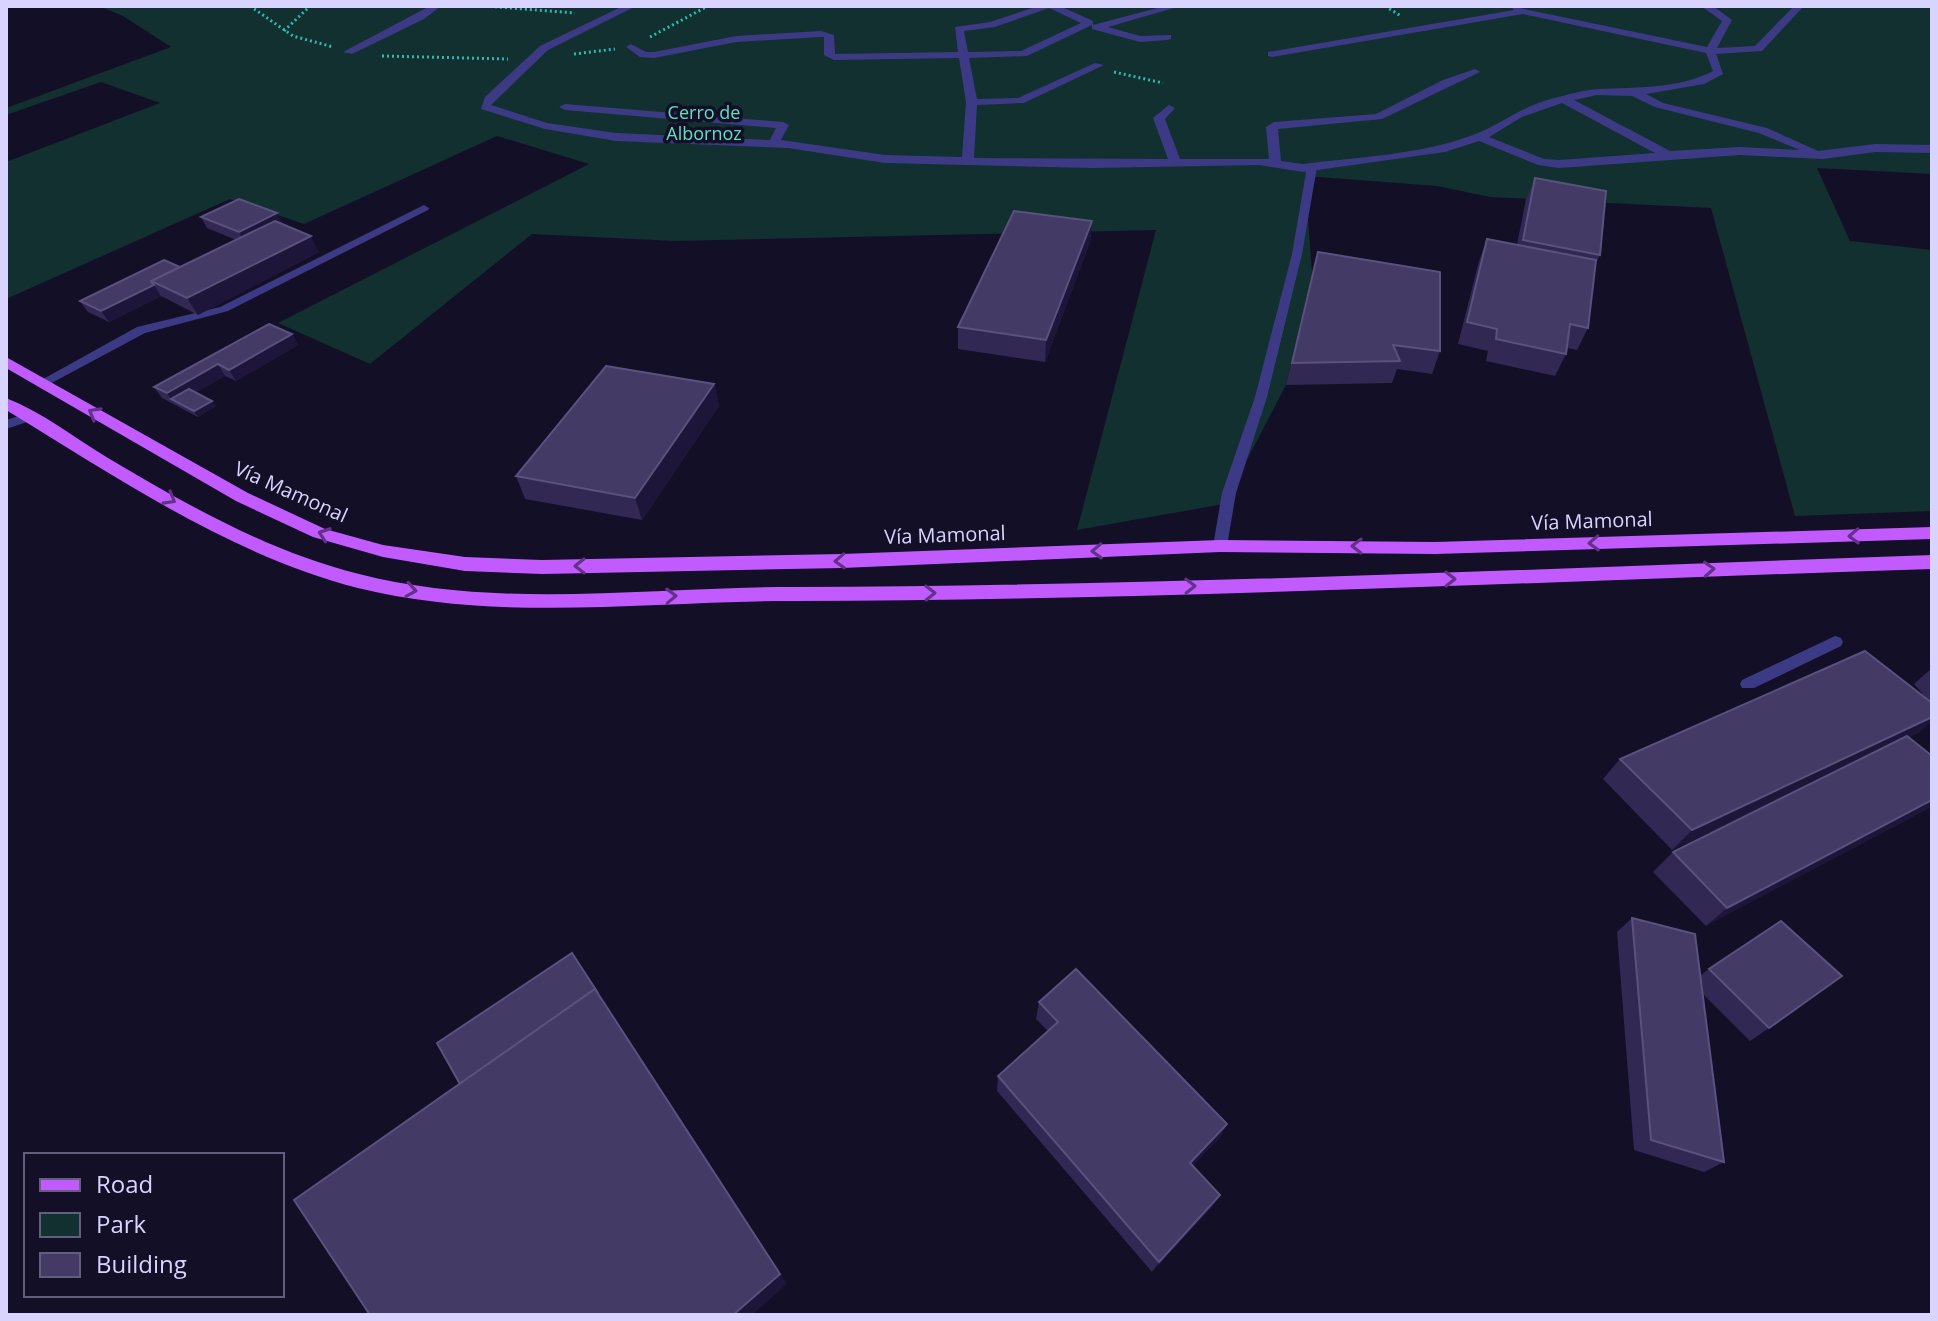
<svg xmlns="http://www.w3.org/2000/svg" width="1938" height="1321" font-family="'Open Sans',sans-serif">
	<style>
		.green { fill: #12302f }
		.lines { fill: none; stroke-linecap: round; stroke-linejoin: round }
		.path { stroke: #2fb8b0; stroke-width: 3; stroke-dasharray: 2 3; stroke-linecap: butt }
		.lane { fill: #3d3a85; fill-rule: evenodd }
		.street { fill: #3d3a85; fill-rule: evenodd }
		.primary { fill: #c25bff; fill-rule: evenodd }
		.wall { fill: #312854 }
		.shaded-wall { fill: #1d163a }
		.building { fill: #433a66; stroke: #5a527e; stroke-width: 2 }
		.oneway { stroke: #623188 }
		.labels { text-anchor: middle; stroke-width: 7; stroke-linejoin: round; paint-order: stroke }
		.far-park-label { font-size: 18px; fill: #5fe0c0; stroke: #130f26 }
		.street-label { font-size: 20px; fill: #d9d4ff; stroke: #130f26 }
	</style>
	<rect width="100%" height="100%" fill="#130f26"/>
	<!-- green -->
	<polygon class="green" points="99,6 1932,6 1932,174 1817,168 1850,241 1932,250 1932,511 1795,516 1711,208 1490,197 1437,186 1305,176 1312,274 1286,385 1224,504 1077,530 1156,230 675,241 532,234 370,364 278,323 589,164 497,136 304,224 230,199 6,299 6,162 160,103 101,82 6,115 6,108 171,47 123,16"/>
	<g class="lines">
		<!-- path -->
		<g class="path">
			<polyline points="250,6 293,36 333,47"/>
			<polyline points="485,6 575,13"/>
			<polyline points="1385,6 1401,16"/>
			<polyline points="284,31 310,6"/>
			<polyline points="650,37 708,6"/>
			<polyline points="574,54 615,49"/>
			<polyline points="382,56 508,59"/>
			<polyline points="1114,72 1163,83"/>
		</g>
		<!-- lane -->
		<g class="lane">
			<polygon points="1312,164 1317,167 1302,254 1267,397 1236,493 1227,546 1220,551 1213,546 1222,493 1255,397 1292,254 1307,167"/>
			<polygon points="424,205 429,208 428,210 228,311 145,333 46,386 38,386 36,383 137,327 220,307"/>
			<polygon points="28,413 33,414 33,420 6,429 6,420"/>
			<polygon points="1835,636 1841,638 1843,642 1841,646 1754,688 1742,688 1740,684 1742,680"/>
		</g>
		<!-- street -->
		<g class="street">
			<polygon points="430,6 441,6 424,19 352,54 343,52"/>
			<path d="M623 6H636L548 50 491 105 547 123 616 133 770 140 776 128 565 110 559 107 565 104 783 122 789 125 781 140 885 155 962 157 966 102 959 58 834 60 824 55V37H821L736 42 654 58 640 57 626 47 631 44 646 52H654L736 36 821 31 834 35 835 54 958 52 955 27 990 22 1038 6H1060L1093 21V25L1165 6H1181L1108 27 1140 36 1171 35V39L1167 40 1140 42 1092 29V25L1027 56 969 58 977 99 1018 98 1095 63 1104 65 1024 103 977 105 974 158 1168 159 1153 118 1169 105 1175 108 1165 119 1180 159H1269L1266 127 1274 122 1376 114 1443 80 1475 69 1480 72 1382 119 1278 129 1281 161 1303 164C1358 157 1420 155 1473 135 1500 125 1522 106 1551 99 1566 95 1583 90 1599 89 1638 87 1678 89 1713 71L1706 53 1523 14 1272 57 1268 56V52L1514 10 1510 6 1707 47 1722 21 1701 6H1713L1732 20 1717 48 1755 46 1794 6H1804L1762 51 1716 54 1723 74 1704 84 1646 94 1663 103 1767 128 1818 151 1875 144 1932 145V153L1875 152 1823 159 1740 155 1559 168 1538 165 1479 141 1445 152 1303 172 1259 165 1093 168 885 163 788 148 616 141 545 129 481 109 485 97 540 46ZM1049 8 1081 23 1021 51 968 52 964 31 995 27ZM1597 95 1632 96 1655 107 1759 133 1800 150 1740 147 1670 151 1574 100ZM1562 103 1655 153 1559 160 1544 159 1489 137 1522 117Z"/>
		</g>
		<!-- primary -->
		<g class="primary">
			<polygon points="6,357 248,493 325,529 383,545 465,557 542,560 842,554 1220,540 1435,542 1932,527 1932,539 1435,554 1220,552 842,568 542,574 465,571 383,557 313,537 236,501 6,368"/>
			<path d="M6 398C42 412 75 438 108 458 187 505 270 552 359 574 500 610 650 587 793 587 1173 586 1552 568 1932 555V569C1552 581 1173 600 793 601 649 601 500 623 358 588 230 555 118 478 6 410Z"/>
		</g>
	</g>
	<!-- wall -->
	<g class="wall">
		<polygon points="1535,178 1600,255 1595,265 1588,328 1577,350 1567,348 1566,354 1555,376 1486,361 1488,351 1458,344 1479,261 1487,239 1517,245 1526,199"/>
		<polygon points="201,217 283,224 319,252 198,315 161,296 109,322 88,312 80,301 180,267 236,240 207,228"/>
		<polygon points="1092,221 1090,242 1045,362 958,349 958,327"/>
		<polygon points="1318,252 1440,351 1432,374 1397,369 1392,383 1286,385"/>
		<polygon points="292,334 298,345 236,381 225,376 196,392 216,406 198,417 162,398 154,387"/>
		<polygon points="714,384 719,406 642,520 525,499 516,476"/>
		<polygon points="1932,668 1932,721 1918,733 1909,737 1932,756 1706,926 1653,872 1673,852 1819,780 1672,850 1603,779 1620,759 1928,700 1914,684"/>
		<polygon points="1632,918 1700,976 1709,969 1769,1028 1750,1041 1703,994 1724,1162 1704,1172 1634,1150 1617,932"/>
		<polygon points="1039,1002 1227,1124 1219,1138 1193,1165 1212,1207 1152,1272 997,1091 998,1076 1048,1031 1036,1019"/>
	</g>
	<!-- shaded-wall -->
	<g class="shaded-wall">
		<polygon points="277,213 283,224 245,243 239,232"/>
		<polygon points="1092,221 1090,242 1045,362 1046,340"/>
		<polygon points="311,236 319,252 198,315 187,298"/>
		<polygon points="154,285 161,296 109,322 101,311"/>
		<polygon points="292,334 298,345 236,381 229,370"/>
		<polygon points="218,364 225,376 178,403 171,399 167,393"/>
		<polygon points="714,384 719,406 642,520 635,498"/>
		<polygon points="212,401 216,406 198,417 194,411"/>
		<polygon points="1932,717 1932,721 1918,733 1672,850 1692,830"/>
		<polygon points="1932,800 1932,807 1706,926 1727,908"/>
		<polygon points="572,953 787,1284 752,1315 733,1315"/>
		<polygon points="1227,1124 1219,1138 1183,1176 1190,1163"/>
		<polygon points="1220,1195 1212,1207 1152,1272 1159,1262"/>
	</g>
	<!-- building -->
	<g class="building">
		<polygon points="1535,178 1606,191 1600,255 1523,240"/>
		<polygon points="239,199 277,213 239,232 201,217"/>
		<polygon points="1014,211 1092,221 1046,340 958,327"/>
		<polygon points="275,221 311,236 187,298 151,281"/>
		<polygon points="1487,239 1596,260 1588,328 1570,324 1566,354 1496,339 1497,329 1467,322"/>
		<polygon points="1318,252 1440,272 1440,351 1393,345 1400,361 1292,363"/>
		<polygon points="164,260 180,267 151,281 154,285 101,311 80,301"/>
		<polygon points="269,324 292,334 229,370 218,364 167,393 154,387"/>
		<polygon points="606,366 714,384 635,498 516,476"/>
		<polygon points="189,389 212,401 194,411 171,399"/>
		<polygon points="1865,651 1932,703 1932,717 1692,830 1620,759"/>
		<polygon points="1907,736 1932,756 1932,800 1727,908 1673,852"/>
		<polygon points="1632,918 1695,934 1724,1162 1651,1140"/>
		<polygon points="1781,921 1842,976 1769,1028 1709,969"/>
		<polygon points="572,953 598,993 595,989 460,1084 437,1043"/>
		<polygon points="1076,969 1227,1124 1190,1163 1220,1195 1159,1262 998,1076 1058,1022 1039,1002"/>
		<polygon points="595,989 780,1274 733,1315 370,1315 294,1200"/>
	</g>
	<!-- one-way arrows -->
	<defs><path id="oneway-chevron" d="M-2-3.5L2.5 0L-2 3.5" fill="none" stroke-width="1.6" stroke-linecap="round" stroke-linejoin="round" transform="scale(2)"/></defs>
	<g class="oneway">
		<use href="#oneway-chevron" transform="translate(94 413) rotate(-150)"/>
		<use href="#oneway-chevron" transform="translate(170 499) rotate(30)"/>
		<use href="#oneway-chevron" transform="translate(324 534) rotate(-161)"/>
		<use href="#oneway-chevron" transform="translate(1854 536) rotate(178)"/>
		<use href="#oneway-chevron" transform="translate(1594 543) rotate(178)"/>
		<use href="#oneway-chevron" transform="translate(1357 546) rotate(-179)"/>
		<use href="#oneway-chevron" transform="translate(1097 551) rotate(178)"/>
		<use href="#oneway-chevron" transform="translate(840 561) rotate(178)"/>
		<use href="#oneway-chevron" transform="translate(580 566) rotate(179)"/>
		<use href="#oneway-chevron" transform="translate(1709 569) rotate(-3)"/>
		<use href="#oneway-chevron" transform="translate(1450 579) rotate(-1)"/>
		<use href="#oneway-chevron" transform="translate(1190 586) rotate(-1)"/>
		<use href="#oneway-chevron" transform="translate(411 590) rotate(9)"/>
		<use href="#oneway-chevron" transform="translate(930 593) rotate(-1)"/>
		<use href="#oneway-chevron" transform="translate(671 596) rotate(-2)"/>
	</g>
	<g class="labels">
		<!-- far-park labels -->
		<g class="far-park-label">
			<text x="704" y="119">Cerro de<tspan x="704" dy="21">Albornoz</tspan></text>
		</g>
		<!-- street labels -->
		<g class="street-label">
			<text transform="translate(291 492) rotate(24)" y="7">Vía Mamonal</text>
			<text transform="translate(1592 521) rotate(-2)" y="7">Vía Mamonal</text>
			<text transform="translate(945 535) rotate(-2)" y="7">Vía Mamonal</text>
		</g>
	</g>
	<!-- border -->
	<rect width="1938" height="1321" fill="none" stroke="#d9d4ff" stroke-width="16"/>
	<!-- legend -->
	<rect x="24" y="1153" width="260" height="144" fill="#130f26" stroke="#625e7d" stroke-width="2"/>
	<rect x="40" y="1179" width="40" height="12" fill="#c25bff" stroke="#625e7d" stroke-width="2"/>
	<text x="96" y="1193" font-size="24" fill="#d9d4ff">Road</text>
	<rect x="40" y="1213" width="40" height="24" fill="#12302f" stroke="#625e7d" stroke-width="2"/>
	<text x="96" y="1233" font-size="24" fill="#d9d4ff">Park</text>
	<rect x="40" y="1253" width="40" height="24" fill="#433a66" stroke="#625e7d" stroke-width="2"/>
	<text x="96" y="1273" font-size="24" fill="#d9d4ff">Building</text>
</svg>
